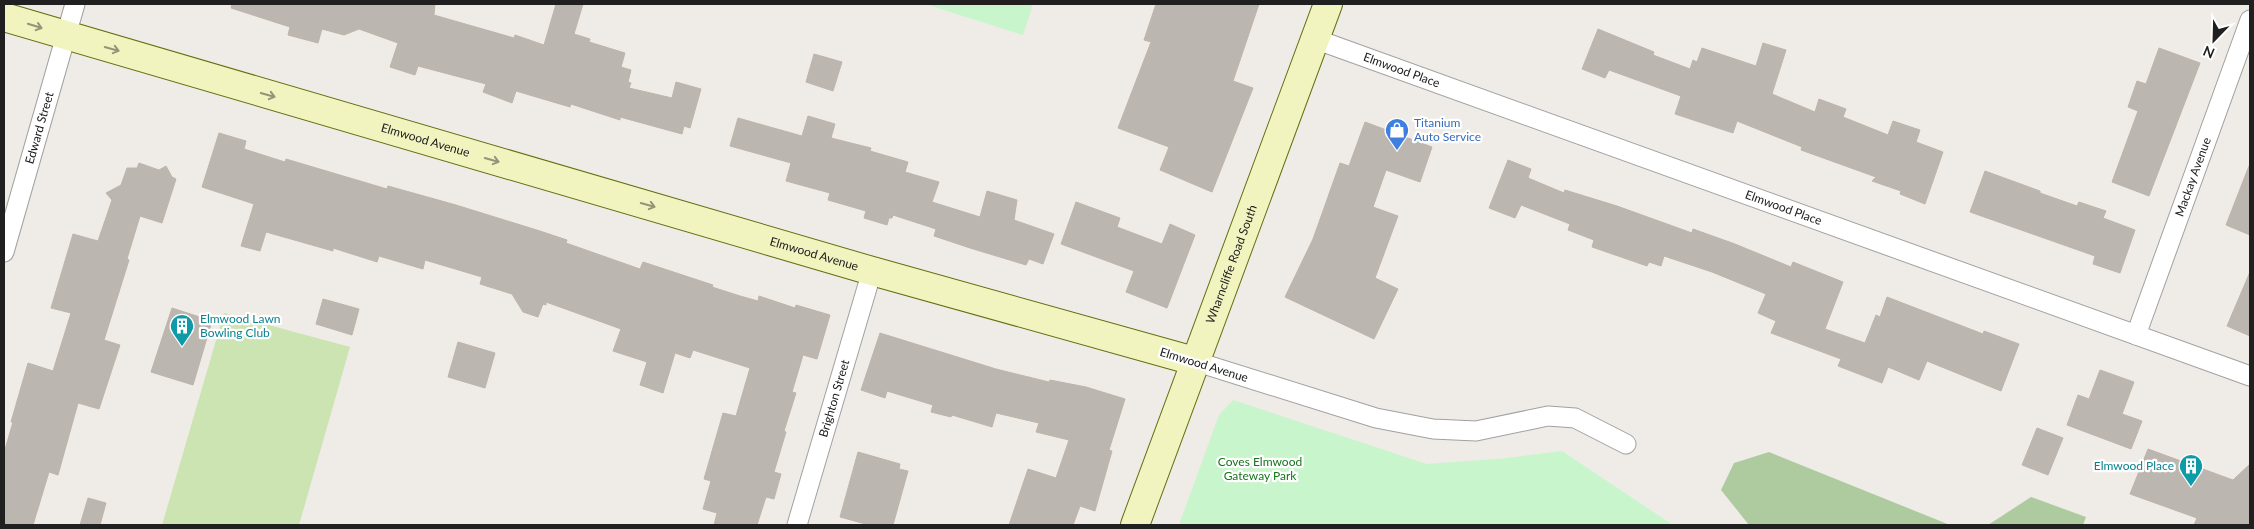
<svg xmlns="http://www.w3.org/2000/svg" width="2254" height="529" font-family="Lato,sans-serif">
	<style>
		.grass { fill: #cbe4b2 }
		.forest { fill: #adcb9f }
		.park { fill: #c8f5cb }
		.building { fill: #bcb6b0; stroke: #c0b4aa }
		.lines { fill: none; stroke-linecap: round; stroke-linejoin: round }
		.street-casing { stroke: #a1a1a1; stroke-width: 21 }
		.secondary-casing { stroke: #646e0f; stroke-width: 30 }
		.street { stroke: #fff; stroke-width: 19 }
		.secondary { stroke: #f2f4c0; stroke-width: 28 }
		.oneway { stroke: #949578 }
		.labels { text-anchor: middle; stroke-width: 4.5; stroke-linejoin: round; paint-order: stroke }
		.street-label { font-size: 12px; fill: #202020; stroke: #fff }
		.shop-label { font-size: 12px; fill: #366cbe; stroke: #fff; text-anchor: start }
		.culture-label { font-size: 12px; fill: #0d838f; stroke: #fff; text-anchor: start }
		.park-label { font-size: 12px; fill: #16751d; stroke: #fff }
	</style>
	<rect width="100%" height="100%" fill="#efece7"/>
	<!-- grass -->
	<polygon class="grass" points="224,313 350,347 299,525 162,525"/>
	<!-- forest -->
	<g class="forest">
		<polygon points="1769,452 1950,525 1749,525 1721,490 1734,463"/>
		<polygon points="2031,497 2086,517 2083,525 1988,525"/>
	</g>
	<!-- park -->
	<g class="park">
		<polygon points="925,4 1033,4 1023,35"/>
		<polygon points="1233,400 1427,464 1507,458 1562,451 1673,525 1179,525 1219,415"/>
	</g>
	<!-- building -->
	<g class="building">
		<polygon points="232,4 435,4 434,15 514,38 515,35 544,45 556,4 583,4 574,34 590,39 589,42 625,53 621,67 631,70 628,82 631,83 629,88 672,98 676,82 701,89 690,128 684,126 682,134 620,117 620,120 571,104 570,107 516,91 512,103 483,92 486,84 418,66 415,75 390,67 398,43 359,29 344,35 322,29 318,43 288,35 290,27 231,8"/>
		<polygon points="1156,4 1259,4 1233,81 1253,88 1212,192 1160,170 1169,147 1118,128 1151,42 1144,40"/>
		<polygon points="1598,29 1654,52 1653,55 1690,69 1693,60 1697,62 1702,48 1756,66 1763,43 1786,50 1772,94 1815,112 1819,99 1846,109 1843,117 1888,135 1893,121 1920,130 1916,142 1943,152 1925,204 1900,194 1901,191 1872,181 1876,177 1801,150 1802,147 1737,121 1733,133 1675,114 1681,96 1609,70 1605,78 1582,69"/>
		<polygon points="2159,48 2200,63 2149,196 2112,182 2138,111 2128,107 2137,81 2146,84"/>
		<polygon points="814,54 842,62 833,91 806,82"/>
		<polygon points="808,116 835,124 831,138 871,148 870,151 908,162 905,172 939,182 932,202 980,217 987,191 1017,200 1014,220 1054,234 1043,264 1029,259 1026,265 970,248 934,236 936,229 893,215 892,218 889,218 887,225 864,218 866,211 828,200 830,193 786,181 791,163 730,146 738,118 802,136"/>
		<polygon points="1365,122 1432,147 1420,182 1386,170 1373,207 1398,216 1375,278 1398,289 1374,339 1285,297 1313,239 1340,163 1349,166"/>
		<polygon points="219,133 246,141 244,149 285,162 286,159 387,189 388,186 456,205 540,231 567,240 566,243 640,269 643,262 713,285 712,287 740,296 758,301 759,296 795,308 796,305 830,315 817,359 803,355 792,392 796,393 784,431 786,432 774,472 781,474 774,499 766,497 757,525 714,525 717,513 703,509 711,481 704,479 723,413 736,416 750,368 693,350 690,358 675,353 663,393 640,385 647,362 613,351 621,329 546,302 546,305 543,304 538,317 523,312 512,294 480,284 482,277 425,260 423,269 379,256 377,262 333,248 333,251 266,232 260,251 241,246 254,204 202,187"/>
		<polygon points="1508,160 1531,169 1528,178 1564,193 1565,190 1617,206 1692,233 1693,229 1735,244 1791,267 1793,262 1843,282 1825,329 1865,343 1876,315 1880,317 1887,297 1983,334 1984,331 2019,344 2001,391 1927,361 1919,380 1888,367 1882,383 1838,366 1841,359 1771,333 1776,321 1758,313 1766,294 1712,272 1664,256 1661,266 1649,262 1647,266 1592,247 1594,240 1568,230 1570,224 1521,205 1515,218 1489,208"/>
		<polygon points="139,163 159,170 166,166 172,177 176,179 162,223 140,216 127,259 129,260 104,340 120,345 99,409 78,403 58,475 49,472 33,525 4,525 4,453 13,422 11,422 28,363 53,371 71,313 51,308 73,234 98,241 112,200 106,193 121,185 127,168 137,168"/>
		<polygon points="2249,166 2250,166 2250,235 2226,225"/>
		<polygon points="1985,171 2040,191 2040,193 2077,206 2079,202 2106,211 2103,218 2135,230 2120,273 2093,264 2095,256 1970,212"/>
		<polygon points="1076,202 1120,218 1117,227 1162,244 1170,224 1195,235 1167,308 1126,292 1134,271 1061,244"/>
		<polygon points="2250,272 2250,336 2227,326"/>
		<polygon points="323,299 359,309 352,335 316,324"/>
		<polygon points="172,308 212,321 193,385 151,372"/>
		<polygon points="880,333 996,369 1049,382 1050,380 1086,387 1125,399 1109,450 1112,451 1095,511 1080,506 1073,525 1009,525 1028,469 1056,478 1069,440 1036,432 1039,423 996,413 992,427 952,415 951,417 931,412 933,405 887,391 885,398 861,390"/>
		<polygon points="458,342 495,353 485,388 448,377"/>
		<polygon points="2100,370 2134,382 2122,414 2142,421 2131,449 2067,425 2078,395 2089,399"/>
		<polygon points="2037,428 2063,438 2048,475 2022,465"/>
		<polygon points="2148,449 2233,480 2250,464 2250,525 2194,525 2197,518 2130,494"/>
		<polygon points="858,452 900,464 899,469 908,471 893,525 869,525 840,517"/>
		<polygon points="88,498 106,503 100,525 80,525"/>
	</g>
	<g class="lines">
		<!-- street casing -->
		<g class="street-casing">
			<g id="street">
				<path id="s1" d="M1315 39 2250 376"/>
				<path id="s2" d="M4 252 75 4"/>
				<path id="s3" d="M2136 335 2250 20"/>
				<polyline points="1194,361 1376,418 1433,429 1476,431 1548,416 1575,418 1626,444"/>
				<path id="s4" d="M797 525 872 271"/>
			</g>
		</g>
		<!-- secondary casing -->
		<g class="secondary-casing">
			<g id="secondary">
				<path id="s5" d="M4 17 872 271 1194 361"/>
				<path id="s6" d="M1135 525 1328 4"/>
			</g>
		</g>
		<!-- street -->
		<use href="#street" class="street"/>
		<!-- secondary -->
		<use href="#secondary" class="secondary"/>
	</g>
	<!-- one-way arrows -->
	<defs><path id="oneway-shaft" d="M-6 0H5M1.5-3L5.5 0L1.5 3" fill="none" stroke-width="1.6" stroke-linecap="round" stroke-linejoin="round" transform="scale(1.25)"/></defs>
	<g class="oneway">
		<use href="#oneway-shaft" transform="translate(35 26) rotate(17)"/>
		<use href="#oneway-shaft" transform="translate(112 49) rotate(16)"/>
		<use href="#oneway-shaft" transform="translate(268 95) rotate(16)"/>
		<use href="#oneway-shaft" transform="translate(492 160) rotate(16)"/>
		<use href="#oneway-shaft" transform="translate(648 205) rotate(16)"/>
	</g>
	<!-- icons -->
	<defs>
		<g id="shop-pin" transform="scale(1.25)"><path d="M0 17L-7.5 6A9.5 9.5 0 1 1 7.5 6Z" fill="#3f7fe0" stroke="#fff"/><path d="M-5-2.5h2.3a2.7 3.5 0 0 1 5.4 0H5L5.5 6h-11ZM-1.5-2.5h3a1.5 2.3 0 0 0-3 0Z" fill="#fff"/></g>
		<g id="building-pin" transform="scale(1.25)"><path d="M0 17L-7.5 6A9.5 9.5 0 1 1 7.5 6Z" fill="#0f9aa8" stroke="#fff"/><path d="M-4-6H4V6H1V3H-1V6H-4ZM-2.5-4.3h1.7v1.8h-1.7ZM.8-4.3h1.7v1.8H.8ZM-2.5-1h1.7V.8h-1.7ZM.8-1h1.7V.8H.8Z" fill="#fff"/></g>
	</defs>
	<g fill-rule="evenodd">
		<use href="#shop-pin" x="1397" y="130"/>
		<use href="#building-pin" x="182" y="326"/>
		<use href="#building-pin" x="2191" y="466"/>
	</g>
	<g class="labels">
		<!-- street labels -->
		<g class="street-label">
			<text dy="4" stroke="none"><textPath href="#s1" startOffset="92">Elmwood Place</textPath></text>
			<text dy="4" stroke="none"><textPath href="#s2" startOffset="129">Edward Street</textPath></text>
			<text dy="4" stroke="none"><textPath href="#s5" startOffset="439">Elmwood Avenue</textPath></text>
			<text dy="4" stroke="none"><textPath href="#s3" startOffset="168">Mackay Avenue</textPath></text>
			<text dy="4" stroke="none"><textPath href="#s1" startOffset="498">Elmwood Place</textPath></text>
			<text dy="4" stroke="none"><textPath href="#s5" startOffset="844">Elmwood Avenue</textPath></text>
			<text dy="4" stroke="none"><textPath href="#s6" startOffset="278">Wharncliffe Road South</textPath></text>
			<text transform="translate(1204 365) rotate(17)" y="4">Elmwood Avenue</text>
			<text dy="4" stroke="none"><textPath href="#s4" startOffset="132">Brighton Street</textPath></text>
		</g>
		<!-- shop labels -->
		<g class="shop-label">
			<text x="1414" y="127">Titanium<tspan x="1414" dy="14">Auto Service</tspan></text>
		</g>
		<!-- culture labels -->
		<g class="culture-label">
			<text x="200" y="323">Elmwood Lawn<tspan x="200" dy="14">Bowling Club</tspan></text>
			<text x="2174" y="470" text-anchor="end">Elmwood Place</text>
		</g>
		<!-- park labels -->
		<g class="park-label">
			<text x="1260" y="466">Coves Elmwood<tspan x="1260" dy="14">Gateway Park</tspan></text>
		</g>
	</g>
	<!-- border -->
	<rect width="2254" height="529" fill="none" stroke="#202020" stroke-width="10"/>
	<!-- north arrow -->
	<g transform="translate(2214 40) rotate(203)" stroke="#ffffff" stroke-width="4" paint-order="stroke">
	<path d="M0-4L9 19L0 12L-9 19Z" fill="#202020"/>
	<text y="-8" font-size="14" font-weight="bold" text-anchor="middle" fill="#202020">N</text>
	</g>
</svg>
